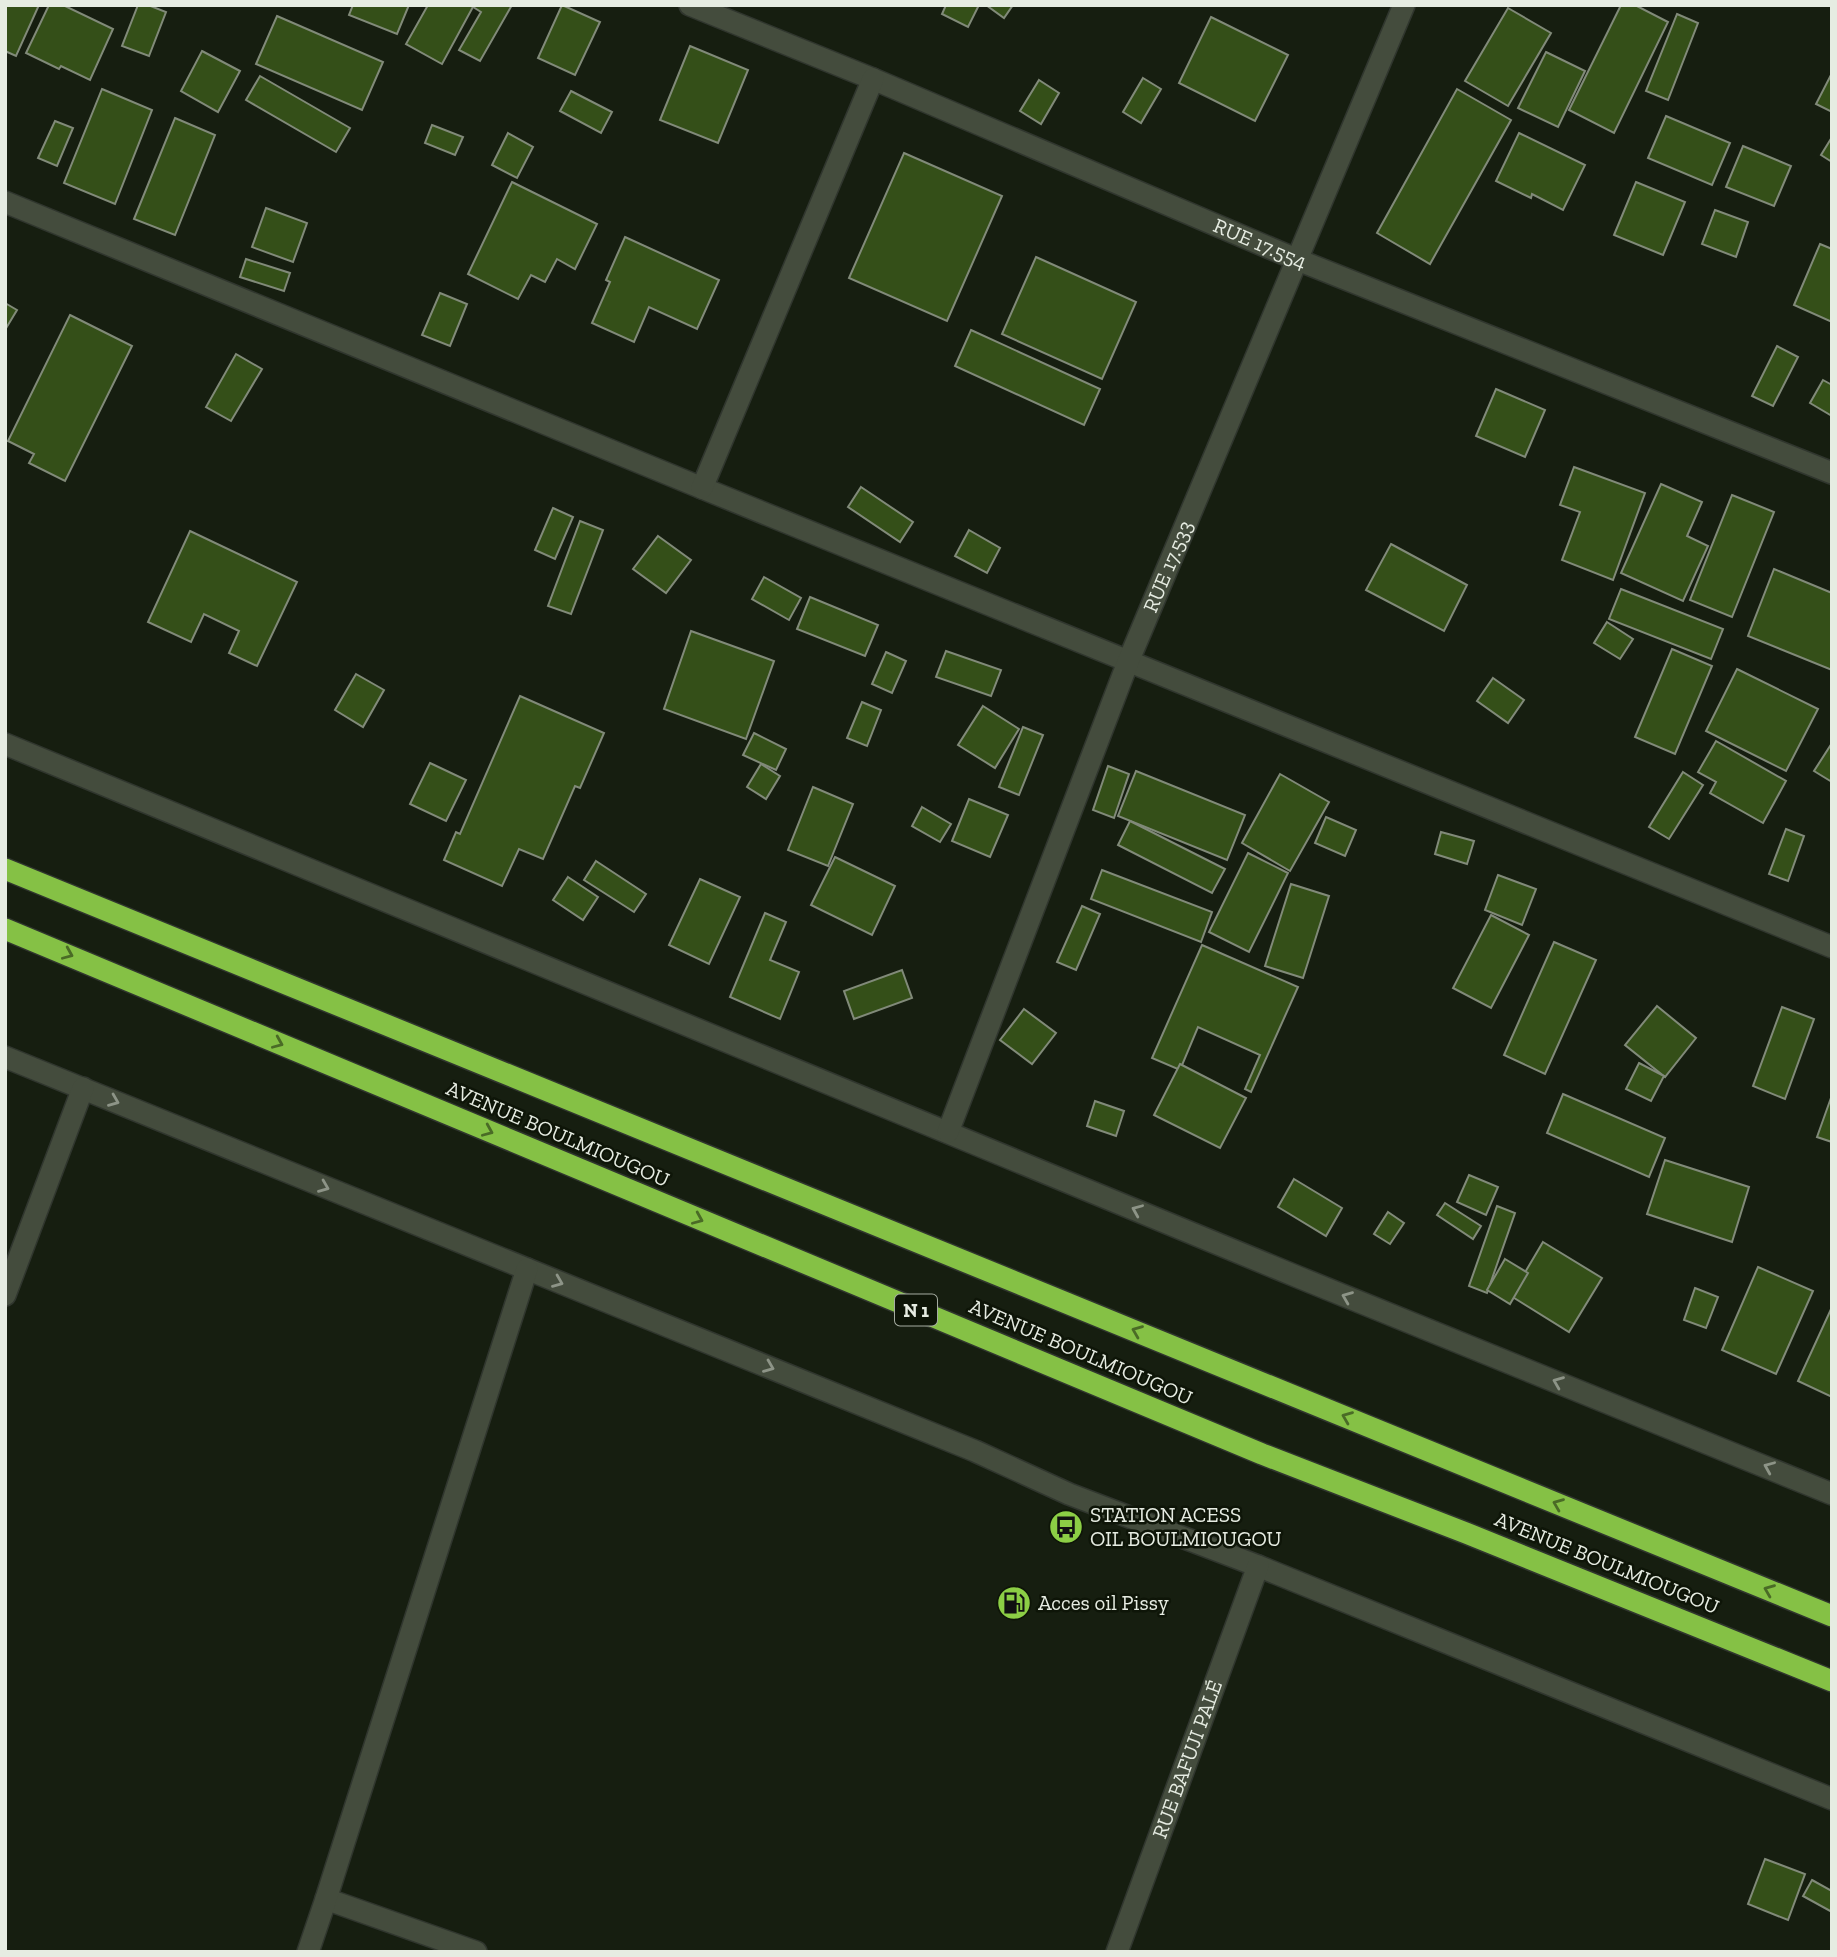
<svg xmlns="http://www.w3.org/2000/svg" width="1837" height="1957" font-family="'Zilla Slab',serif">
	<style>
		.building { fill: #344f18; stroke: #818a79; stroke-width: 2 }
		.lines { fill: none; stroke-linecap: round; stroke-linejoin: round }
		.minor-casing { stroke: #30362e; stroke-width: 24 }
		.highway-casing { stroke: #30362e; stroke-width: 24 }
		.minor { stroke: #444c3d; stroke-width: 21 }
		.highway { stroke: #85c145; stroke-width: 21 }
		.oneway { stroke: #4a6b26 }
		.oneway2 { stroke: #8d9487 }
		.labels { text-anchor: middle; stroke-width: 5; stroke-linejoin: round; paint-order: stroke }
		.shield { fill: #0e1508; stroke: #a5aca1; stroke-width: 2 }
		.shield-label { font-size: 19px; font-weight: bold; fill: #e6ece2 }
		.street-label { font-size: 21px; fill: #e6ece2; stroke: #0e1508 }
		.poi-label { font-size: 21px; fill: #e6ece2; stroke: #0e1508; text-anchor: start }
	</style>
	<rect width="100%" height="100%" fill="#161e10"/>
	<!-- building -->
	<g class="building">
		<polygon points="5,5 39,5 16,56 5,51"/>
		<polygon points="49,5 63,5 113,29 90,80 61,66 59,69 26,53"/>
		<polygon points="138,5 148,5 166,12 149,56 122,46"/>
		<polygon points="353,5 409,5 397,34 349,15"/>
		<polygon points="428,5 474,5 442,64 406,44"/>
		<polygon points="470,5 512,5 480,61 459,50 481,12"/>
		<polygon points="562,5 600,22 575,75 538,58"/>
		<polygon points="946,5 979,5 968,27 942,14"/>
		<polygon points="986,5 1013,5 1004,18"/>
		<polygon points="1621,5 1635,5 1668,22 1614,133 1569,110"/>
		<polygon points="1508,8 1551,33 1508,106 1465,81"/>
		<polygon points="1677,14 1698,23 1668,100 1646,91"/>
		<polygon points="277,16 383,62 362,110 256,64"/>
		<polygon points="1211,17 1288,55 1255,121 1179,83"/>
		<polygon points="690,46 748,70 718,143 660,120"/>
		<polygon points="202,51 240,71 218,112 181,91"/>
		<polygon points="1546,52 1585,71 1558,127 1518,108"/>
		<polygon points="1832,73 1832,112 1816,104"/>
		<polygon points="260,76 350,128 336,152 246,100"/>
		<polygon points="1143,78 1161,89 1141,123 1123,112"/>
		<polygon points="1039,80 1059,93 1041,124 1020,111"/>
		<polygon points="102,89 152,110 115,204 64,183"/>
		<polygon points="1457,89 1511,120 1430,264 1377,233"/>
		<polygon points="571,91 612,112 601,133 560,111"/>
		<polygon points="1666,116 1730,143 1712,185 1648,158"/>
		<polygon points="175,118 215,135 175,235 134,219"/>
		<polygon points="55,121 73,128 57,166 38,158"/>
		<polygon points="432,125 463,137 455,155 425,143"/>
		<polygon points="508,133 533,147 517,178 492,165"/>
		<polygon points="1519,133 1585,165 1563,210 1532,194 1531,198 1496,181"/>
		<polygon points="1832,137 1832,162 1821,155"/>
		<polygon points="1743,146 1791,166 1774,206 1726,187"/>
		<polygon points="904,153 1002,196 947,321 849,278"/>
		<polygon points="512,182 597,224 575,269 557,259 545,282 531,275 518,299 468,274"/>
		<polygon points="1636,182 1685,202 1663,255 1614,235"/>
		<polygon points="266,208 307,223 293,262 252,247"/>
		<polygon points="1715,210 1748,222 1736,257 1702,244"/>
		<polygon points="625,237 719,280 697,329 649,307 634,342 592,323 610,282 606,280"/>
		<polygon points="1820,244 1832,249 1832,322 1794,305"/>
		<polygon points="1036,257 1136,302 1102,379 1002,334"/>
		<polygon points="246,259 290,273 284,291 240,277"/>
		<polygon points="440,293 467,304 450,346 422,335"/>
		<polygon points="5,303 17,310 5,330"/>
		<polygon points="70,315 132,346 65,481 29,463 34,454 8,441"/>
		<polygon points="971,330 1100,389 1084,425 955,366"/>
		<polygon points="1777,346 1798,357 1773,406 1752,396"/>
		<polygon points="236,354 262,369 231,421 206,407"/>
		<polygon points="1823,380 1832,385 1832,416 1810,403"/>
		<polygon points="1496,389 1545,410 1525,457 1476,436"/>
		<polygon points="1574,467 1645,493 1613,580 1562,560 1580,512 1560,505"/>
		<polygon points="1661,484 1702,502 1687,536 1708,546 1683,601 1621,573"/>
		<polygon points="861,487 913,522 900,542 848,507"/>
		<polygon points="1732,495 1774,512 1732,617 1690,600"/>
		<polygon points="553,508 573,517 555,559 535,550"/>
		<polygon points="580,521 603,530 571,614 548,606"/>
		<polygon points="969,530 1000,548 987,573 955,556"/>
		<polygon points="190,531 297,582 257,666 229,653 239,631 204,614 191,642 148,622"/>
		<polygon points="658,536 691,560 666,593 633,569"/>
		<polygon points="1391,544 1467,585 1444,631 1366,590"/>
		<polygon points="1774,569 1832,593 1832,670 1748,636"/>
		<polygon points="764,577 801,598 789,620 752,599"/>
		<polygon points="1621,589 1723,629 1711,659 1609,619"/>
		<polygon points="810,597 878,625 865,656 797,629"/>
		<polygon points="1607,622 1633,639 1620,659 1594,643"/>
		<polygon points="691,631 774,661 746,739 664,709"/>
		<polygon points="1672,649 1712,666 1675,754 1635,737"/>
		<polygon points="946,651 1001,670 991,696 936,677"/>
		<polygon points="886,652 906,661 892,693 872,684"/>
		<polygon points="1737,669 1818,709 1786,771 1706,731"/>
		<polygon points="356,674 384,690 363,727 335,710"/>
		<polygon points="1493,678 1524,700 1508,723 1477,701"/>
		<polygon points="520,696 604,733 580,788 575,786 543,859 519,849 502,886 444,860 456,832 460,834"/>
		<polygon points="862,702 881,710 867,746 847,738"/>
		<polygon points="983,706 1019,729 995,768 958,745"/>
		<polygon points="1023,727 1043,735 1019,795 999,787"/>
		<polygon points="754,733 786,749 776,770 743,755"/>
		<polygon points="1716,741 1786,781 1763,823 1710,793 1716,782 1698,772"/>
		<polygon points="1832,743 1832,782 1814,771"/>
		<polygon points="430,763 466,780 446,821 410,804"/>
		<polygon points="761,764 780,776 766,799 747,787"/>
		<polygon points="1108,766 1129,774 1114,818 1093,810"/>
		<polygon points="1136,771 1245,815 1227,860 1118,816"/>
		<polygon points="1683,772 1703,785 1669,839 1649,827"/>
		<polygon points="1280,774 1329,802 1290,871 1242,843"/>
		<polygon points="813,787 853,804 828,866 788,850"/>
		<polygon points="969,799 1008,815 990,857 952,841"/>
		<polygon points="922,807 951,824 940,842 912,826"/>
		<polygon points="1326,817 1356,830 1345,856 1315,843"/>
		<polygon points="1130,821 1225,869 1212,893 1118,845"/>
		<polygon points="1786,829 1804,836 1788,881 1769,874"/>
		<polygon points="1441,832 1474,841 1467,864 1435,854"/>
		<polygon points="1248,853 1288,873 1249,952 1209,932"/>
		<polygon points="835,857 895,886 872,935 811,905"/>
		<polygon points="596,861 646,894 634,912 584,880"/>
		<polygon points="1102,870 1212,912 1201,942 1091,899"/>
		<polygon points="1498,875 1536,889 1522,925 1485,910"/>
		<polygon points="568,877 598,897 583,920 553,900"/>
		<polygon points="700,879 740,897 709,964 669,945"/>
		<polygon points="1291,884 1329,896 1303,978 1265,966"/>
		<polygon points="1082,906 1100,914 1076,970 1057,962"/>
		<polygon points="765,913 786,922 770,960 799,972 780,1019 730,997"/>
		<polygon points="1491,915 1529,935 1491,1008 1453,988"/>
		<polygon points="1554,942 1596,960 1545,1074 1504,1055"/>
		<polygon points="1202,945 1298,987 1251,1092 1245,1089 1260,1055 1198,1027 1180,1070 1152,1058"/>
		<polygon points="902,970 912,998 854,1019 844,991"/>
		<polygon points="1657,1006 1696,1038 1665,1077 1625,1045"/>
		<polygon points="1782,1007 1814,1019 1785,1099 1753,1086"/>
		<polygon points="1024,1009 1056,1033 1032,1064 1000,1040"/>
		<polygon points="1639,1063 1664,1076 1651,1101 1626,1089"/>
		<polygon points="1180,1064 1246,1098 1220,1148 1154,1115"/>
		<polygon points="1563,1094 1665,1138 1649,1177 1547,1133"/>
		<polygon points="1832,1095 1832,1142 1817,1137"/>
		<polygon points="1095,1101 1124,1111 1116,1136 1087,1126"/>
		<polygon points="1665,1160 1749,1187 1732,1242 1647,1214"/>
		<polygon points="1469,1175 1498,1187 1486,1215 1457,1202"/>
		<polygon points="1294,1179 1342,1208 1326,1236 1278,1207"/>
		<polygon points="1445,1203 1481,1226 1473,1239 1437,1215"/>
		<polygon points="1497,1206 1515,1213 1487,1293 1469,1286"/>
		<polygon points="1388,1212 1404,1223 1390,1244 1374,1234"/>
		<polygon points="1543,1242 1602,1278 1569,1332 1511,1296"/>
		<polygon points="1505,1259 1528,1273 1510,1304 1487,1290"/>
		<polygon points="1758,1267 1813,1291 1776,1374 1722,1350"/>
		<polygon points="1695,1288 1718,1297 1706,1328 1684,1320"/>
		<polygon points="1832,1307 1832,1397 1798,1381"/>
		<polygon points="1765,1859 1805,1874 1788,1920 1748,1904"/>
		<polygon points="1812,1880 1832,1891 1832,1912 1803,1896"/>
	</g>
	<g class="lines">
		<!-- minor casing -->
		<g class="minor-casing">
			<g id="minor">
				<path id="s1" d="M690 5 873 79 1298 260 1832 473"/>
				<polyline points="5,202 702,488 1832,947"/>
				<polyline points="702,488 873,79"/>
				<polyline points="5,744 1298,1277 1832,1494"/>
				<polyline points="5,1057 975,1451 1069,1494 1258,1566 1832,1799"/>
				<path id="s2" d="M948 1132 1128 662 1404 5"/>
				<polyline points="5,1295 83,1088"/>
				<polyline points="326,1899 476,1952"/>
				<polyline points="308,1952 326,1899 527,1269"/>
				<path id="s3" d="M1117 1952 1258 1566"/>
			</g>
		</g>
		<!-- highway casing -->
		<g class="highway-casing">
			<g id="highway">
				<polyline points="5,869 1832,1616"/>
				<polyline points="5,929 1262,1454 1466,1533 1832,1681"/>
			</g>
		</g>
		<!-- minor -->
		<use href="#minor" class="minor"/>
		<!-- highway -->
		<use href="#highway" class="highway"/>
	</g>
	<!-- one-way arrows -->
	<defs><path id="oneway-chevron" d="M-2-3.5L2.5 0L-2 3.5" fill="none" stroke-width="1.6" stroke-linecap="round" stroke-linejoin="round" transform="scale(1.75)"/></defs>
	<g class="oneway">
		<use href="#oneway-chevron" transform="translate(68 954) rotate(23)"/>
		<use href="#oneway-chevron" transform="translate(278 1043) rotate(23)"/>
		<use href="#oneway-chevron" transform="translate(488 1131) rotate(23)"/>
		<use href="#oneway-chevron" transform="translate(698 1219) rotate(23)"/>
		<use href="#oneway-chevron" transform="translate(1137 1331) rotate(-158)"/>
		<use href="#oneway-chevron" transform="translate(1347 1417) rotate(-158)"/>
		<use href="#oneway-chevron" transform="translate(1558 1504) rotate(-158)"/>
		<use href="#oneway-chevron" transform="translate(1769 1590) rotate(-158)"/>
	</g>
	<g class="oneway2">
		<use href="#oneway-chevron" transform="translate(114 1101) rotate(22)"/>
		<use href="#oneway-chevron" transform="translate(324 1187) rotate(22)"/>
		<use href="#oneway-chevron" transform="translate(1137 1210) rotate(-157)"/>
		<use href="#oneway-chevron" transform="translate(558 1282) rotate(22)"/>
		<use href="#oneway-chevron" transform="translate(1347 1297) rotate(-158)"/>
		<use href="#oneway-chevron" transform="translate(769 1367) rotate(22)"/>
		<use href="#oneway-chevron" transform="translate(1558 1382) rotate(-158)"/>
		<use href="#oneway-chevron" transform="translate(1769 1467) rotate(-157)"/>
	</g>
	<!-- icons -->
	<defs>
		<g id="bus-disc" transform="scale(1.75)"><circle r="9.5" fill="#8cce45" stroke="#0e1508"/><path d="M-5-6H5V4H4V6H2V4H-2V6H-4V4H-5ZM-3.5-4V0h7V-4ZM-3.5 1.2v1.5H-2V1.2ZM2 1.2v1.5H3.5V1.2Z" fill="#111"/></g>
		<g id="fuel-disc" transform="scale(1.75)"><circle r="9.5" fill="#8cce45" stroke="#0e1508"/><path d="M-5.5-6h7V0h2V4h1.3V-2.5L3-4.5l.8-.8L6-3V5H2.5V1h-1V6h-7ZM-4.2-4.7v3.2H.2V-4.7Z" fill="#111"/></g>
	</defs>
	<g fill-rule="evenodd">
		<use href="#bus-disc" x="1066" y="1527"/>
		<use href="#fuel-disc" x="1014" y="1603"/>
	</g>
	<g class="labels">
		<!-- shield labels -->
		<rect class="shield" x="895" y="1294.5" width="42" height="31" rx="5"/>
		<g class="shield-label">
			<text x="916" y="1317">N 1</text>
		</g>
		<!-- street labels -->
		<g class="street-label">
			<text dy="7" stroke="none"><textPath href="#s1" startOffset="618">RUE 17.554</textPath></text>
			<text dy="7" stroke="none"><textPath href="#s2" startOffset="607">RUE 17.533</textPath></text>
			<text transform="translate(558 1134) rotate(23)" y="7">AVENUE BOULMIOUGOU</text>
			<text transform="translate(1081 1352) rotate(23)" y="7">AVENUE BOULMIOUGOU</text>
			<text transform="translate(1607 1563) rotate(22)" y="7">AVENUE BOULMIOUGOU</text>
			<text dy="7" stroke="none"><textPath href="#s3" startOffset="205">RUE BAFUJI PALÉ</textPath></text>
		</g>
		<!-- poi labels -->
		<g class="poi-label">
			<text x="1090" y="1522">STATION ACESS<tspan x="1090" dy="24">OIL BOULMIOUGOU</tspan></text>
			<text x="1038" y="1610">Acces oil Pissy</text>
		</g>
	</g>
	<!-- border -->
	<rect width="1837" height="1957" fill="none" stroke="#e6ece2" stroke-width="14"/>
</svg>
